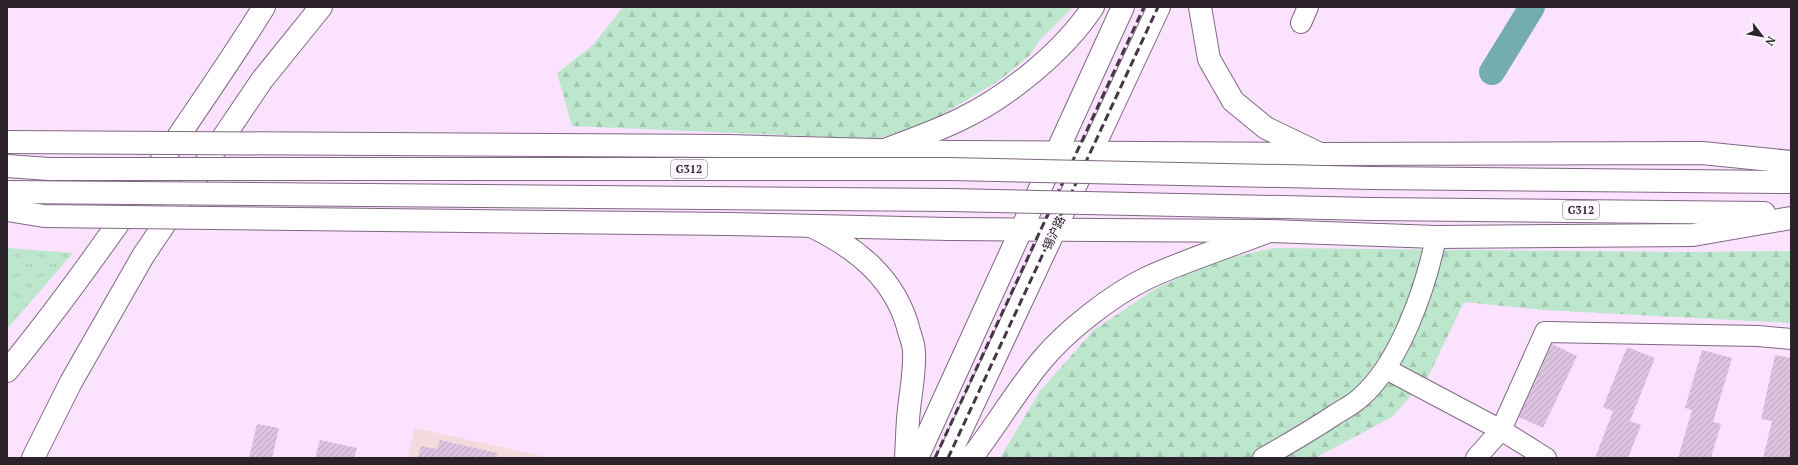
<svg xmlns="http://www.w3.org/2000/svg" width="1798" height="465" font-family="'PT Serif','Noto Sans SC',serif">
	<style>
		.commercial { fill: #f5dadd }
		.grass { fill: url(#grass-tufts) }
		.forest { fill: url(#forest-firs) }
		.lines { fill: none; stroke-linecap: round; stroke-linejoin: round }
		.river { stroke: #73adad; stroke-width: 26 }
		.building { fill: url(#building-hatch) }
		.minor-casing { stroke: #7f6882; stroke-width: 22 }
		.major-casing { stroke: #7f6882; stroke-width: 24 }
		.highway-casing { stroke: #7f6882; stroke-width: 24 }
		.minor { stroke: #fff; stroke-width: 20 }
		.major { stroke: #fff; stroke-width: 22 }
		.highway { stroke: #fff; stroke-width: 22 }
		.rail { stroke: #433844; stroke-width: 3; stroke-dasharray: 8 4; stroke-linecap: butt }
		.highway-bridge-casing { stroke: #7f6882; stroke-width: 24; stroke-linecap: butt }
		.highway-bridge { stroke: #fff; stroke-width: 22 }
		.labels { text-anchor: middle; stroke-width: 3.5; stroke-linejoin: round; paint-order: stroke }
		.shield { fill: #fcf7fd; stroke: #6a626b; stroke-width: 1 }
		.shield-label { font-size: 11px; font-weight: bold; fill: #2b222c }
		.street-label { font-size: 12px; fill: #2b222c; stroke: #fcf7fd }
	</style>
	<defs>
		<pattern id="grass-tufts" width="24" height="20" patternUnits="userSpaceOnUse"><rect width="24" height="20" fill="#bce7cd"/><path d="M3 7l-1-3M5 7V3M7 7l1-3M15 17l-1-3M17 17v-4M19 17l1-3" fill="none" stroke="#a2c6b0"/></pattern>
		<pattern id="forest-firs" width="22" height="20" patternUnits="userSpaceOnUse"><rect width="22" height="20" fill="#bce7cd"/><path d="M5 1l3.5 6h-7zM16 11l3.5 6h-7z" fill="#a2c6b0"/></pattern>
		<pattern id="building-hatch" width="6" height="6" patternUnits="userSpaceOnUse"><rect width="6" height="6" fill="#dcc3df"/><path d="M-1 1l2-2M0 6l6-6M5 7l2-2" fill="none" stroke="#bda7c0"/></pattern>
	</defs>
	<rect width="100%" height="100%" fill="#fbe2ff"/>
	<!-- commercial -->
	<polygon class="commercial" points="415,428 551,458 408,458"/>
	<!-- grass -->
	<polygon class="grass" points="7,248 73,253 7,329"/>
	<!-- forest -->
	<g class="forest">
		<polygon points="623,7 1073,7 1039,41 1030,55 1000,80 933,120 878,139 572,126 557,73 592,46"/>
		<polygon points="1273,248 1689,252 1791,251 1791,323 1544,310 1464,302 1428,377 1392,417 1315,458 1000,458 1040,391 1094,330 1155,289 1213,262"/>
	</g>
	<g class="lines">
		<!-- river -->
		<polyline class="river" points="1492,72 1532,7"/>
	</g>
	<!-- building -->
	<g class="building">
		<polygon points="1552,344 1577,356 1543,428 1519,417"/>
		<polygon points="1627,347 1655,358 1630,421 1641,425 1628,458 1595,458 1613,411 1603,407"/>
		<polygon points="1702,350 1732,358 1713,422 1721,424 1711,458 1678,458 1692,410 1685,408"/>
		<polygon points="1775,355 1791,358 1791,458 1763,458 1772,421 1761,419"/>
		<polygon points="257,424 279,428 272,458 249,458"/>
		<polygon points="320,440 357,448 354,458 315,458"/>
		<polygon points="440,440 497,453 497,458 418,458 421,446 437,449"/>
	</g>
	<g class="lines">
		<!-- minor casing -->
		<g class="minor-casing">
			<g id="minor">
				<polyline points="1301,23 1308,7"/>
				<polyline points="1386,369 1501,430 1546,458"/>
				<path d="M1263 458C1288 444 1312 430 1336 414 1344 409 1354 404 1361 397 1400 363 1426 287 1436 237"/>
				<polyline points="1476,458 1501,430 1545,332 1758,336 1791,339"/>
			</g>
		</g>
		<!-- major casing -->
		<g class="major-casing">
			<g id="major">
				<polyline points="1200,7 1209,59 1233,101 1266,128 1320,154"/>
				<path d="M885 150C910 140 937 131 961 119 1009 96 1064 51 1093 7"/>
				<path d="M811 226C857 248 896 279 909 331 911 338 914 345 914 352 915 371 911 390 909 409 907 425 907 442 906 458"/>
				<polyline points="917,458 1123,7"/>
				<polyline points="948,458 1159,7"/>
				<path d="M971 458C996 426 1016 391 1042 360 1067 330 1112 295 1147 278 1186 260 1228 247 1269 231"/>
			</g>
		</g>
		<!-- highway casing -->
		<g class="highway-casing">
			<g id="highway">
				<polyline points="728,146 951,152 1320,154 1702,153 1791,162"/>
				<polyline points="1371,178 1791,182"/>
				<polyline points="1371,209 1764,213"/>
				<polyline points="729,224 949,229 1269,231 1436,237 1693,235 1791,218"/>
				<path d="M7 371C62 304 111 235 160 163 195 112 231 60 264 7"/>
				<polyline points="33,458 71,382 143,256 262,80 321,7"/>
			</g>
		</g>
		<!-- minor -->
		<use href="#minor" class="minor"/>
		<!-- major -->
		<use href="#major" class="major"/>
		<!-- highway -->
		<use href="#highway" class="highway"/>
		<!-- rail -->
		<g class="rail">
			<polyline points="935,458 1144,7"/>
			<polyline points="948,458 1158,7"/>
		</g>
		<!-- highway-bridge casing -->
		<g class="highway-bridge-casing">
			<g id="highway-bridge">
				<polyline points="7,142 728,146"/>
				<polyline points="7,166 49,169 950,169 1371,178"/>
				<polyline points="7,192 950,200 1371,209"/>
				<polyline points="7,210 44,216 729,224"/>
			</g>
		</g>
		<!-- highway-bridge -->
		<use href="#highway-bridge" class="highway-bridge"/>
	</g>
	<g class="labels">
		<!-- shield labels -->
		<g class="shield">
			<rect x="671" y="160" width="36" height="18" rx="3"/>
			<rect x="1563" y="201" width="36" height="18" rx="3"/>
		</g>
		<g class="shield-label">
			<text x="689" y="173">G312</text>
			<text x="1581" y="214">G312</text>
		</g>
		<!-- street labels -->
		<g class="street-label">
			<text transform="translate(1054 233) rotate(-65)" y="4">锡沪路</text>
		</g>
	</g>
	<!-- border -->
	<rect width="1798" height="465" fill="none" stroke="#2b222c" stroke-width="16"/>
	<!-- north arrow -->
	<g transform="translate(1762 36) rotate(121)" stroke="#fcf7fd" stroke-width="3" paint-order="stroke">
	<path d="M0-3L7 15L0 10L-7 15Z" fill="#2b222c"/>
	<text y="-6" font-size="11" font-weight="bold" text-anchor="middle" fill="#2b222c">N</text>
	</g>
</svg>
